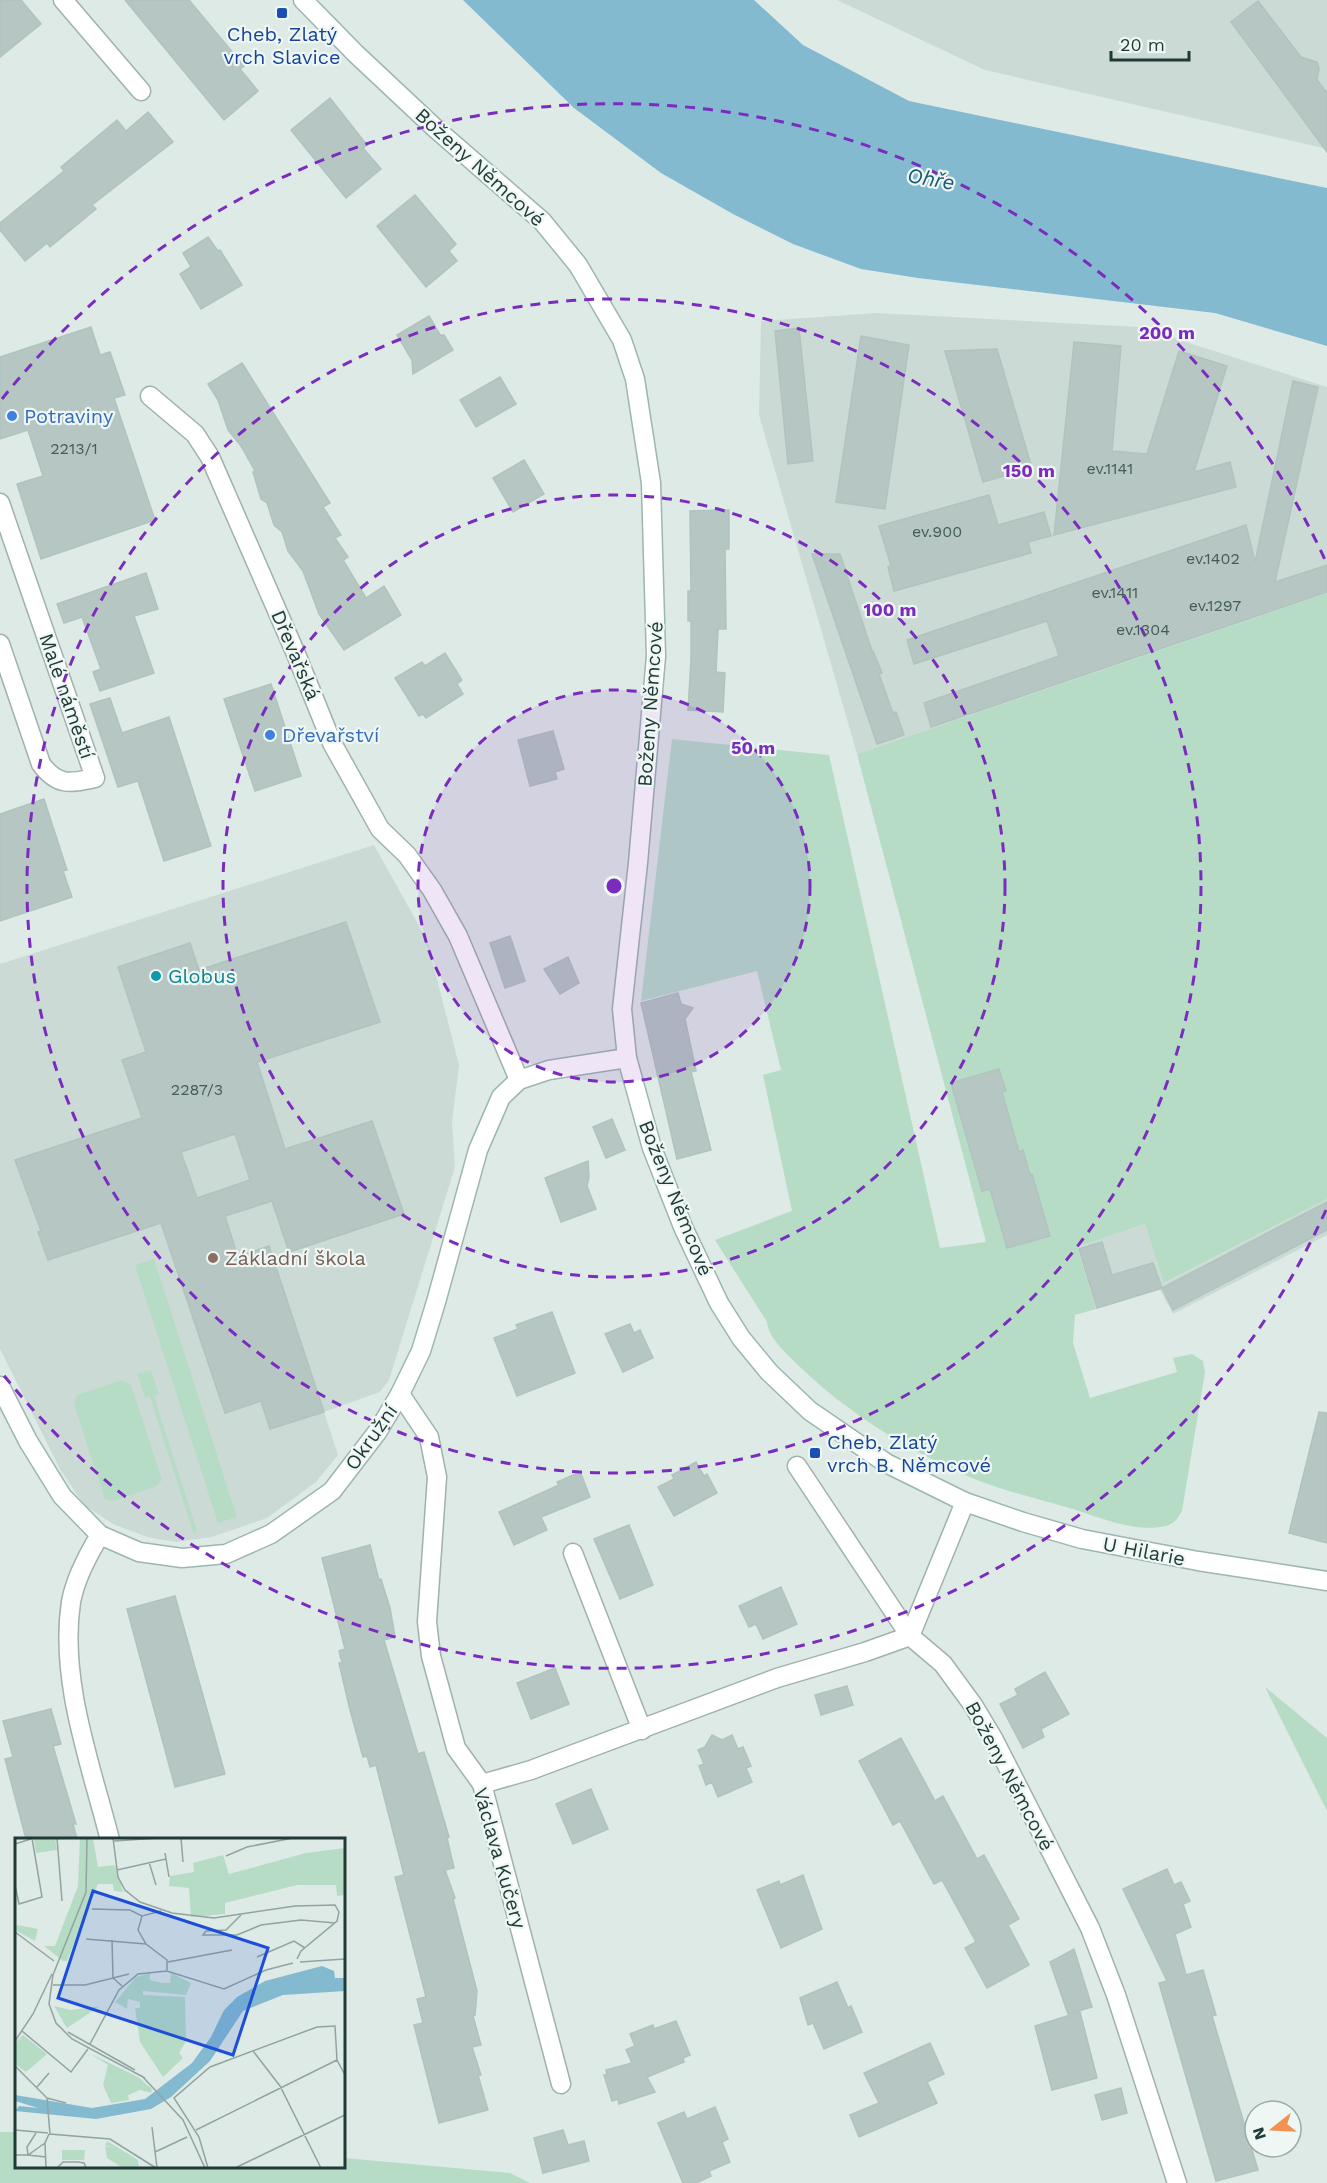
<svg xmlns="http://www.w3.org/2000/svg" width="1327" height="2183" font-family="'Work Sans',sans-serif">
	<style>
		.built { fill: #ccdad5 }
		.green { fill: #b6dcc6 }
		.water { fill: #84bad0 }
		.building { fill: #b6c7c3; stroke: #b1c3be; stroke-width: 1.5; fill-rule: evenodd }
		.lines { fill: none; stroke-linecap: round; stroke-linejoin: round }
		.street-casing { stroke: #a1b1ae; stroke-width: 21 }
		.secondary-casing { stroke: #9db6b0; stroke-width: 21 }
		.street { stroke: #fff; stroke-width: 18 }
		.secondary { stroke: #fff; stroke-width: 18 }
		.ring { fill: none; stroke: #7b2cbf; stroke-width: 3; stroke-dasharray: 10 8 }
		.transit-dot { fill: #1a4fb4; stroke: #eef7f4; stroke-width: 2 }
		.shop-dot { fill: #3f7fe0; stroke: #eef7f4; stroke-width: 2 }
		.culture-dot { fill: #0f9aa8; stroke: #eef7f4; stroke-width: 2 }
		.education-dot { fill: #8d6e63; stroke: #eef7f4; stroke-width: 2 }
		.labels { text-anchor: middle; stroke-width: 4.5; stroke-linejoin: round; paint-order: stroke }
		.number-label { font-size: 16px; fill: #455c59 }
		.transit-label { font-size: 20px; fill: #164399; stroke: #eef7f4 }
		.street-label { font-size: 20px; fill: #1f3936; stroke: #eef7f4 }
		.shop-label { font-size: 20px; fill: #366cbe; stroke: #eef7f4; text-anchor: start }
		.culture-label { font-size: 20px; fill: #0d838f; stroke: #eef7f4; text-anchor: start }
		.education-label { font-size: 20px; fill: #785e54; stroke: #eef7f4; text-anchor: start }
		.water-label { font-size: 21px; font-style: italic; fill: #1a5975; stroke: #eef7f4 }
		.inset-road { fill: none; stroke: #92a3a0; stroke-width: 1.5 }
		.view { fill: #1d4ed8; fill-opacity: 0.15; stroke: #1d4ed8; stroke-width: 3 }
		.inset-edge { fill: none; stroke: #1f3936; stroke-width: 3 }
		.centre { fill: #7b2cbf; stroke: #eef7f4; stroke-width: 3 }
		.ring-label { font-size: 18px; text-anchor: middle; font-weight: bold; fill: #7b2cbf; stroke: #eef7f4; stroke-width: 4.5; stroke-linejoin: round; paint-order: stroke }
	</style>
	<rect width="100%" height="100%" fill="#deeae6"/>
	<!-- built -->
	<g class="built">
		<polygon points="837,0 1327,0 1327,149 985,70"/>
		<polygon points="877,313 1139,327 1327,387 1327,593 857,754 759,415 761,321"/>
		<polygon points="374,845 427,940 459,1065 452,1122 455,1167 389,1380 380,1392 324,1412 338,1455 316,1482 267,1518 212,1537 176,1542 147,1537 113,1524 84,1505 60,1469 0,1349 0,964"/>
		<polygon points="1327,1199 1327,1235 1173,1314 1160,1290 1096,1309 1077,1247 1145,1224 1165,1283"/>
	</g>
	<!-- green -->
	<g class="green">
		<path d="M1327 593V1199L1164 1283 1145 1224 1077 1247 1096 1309 1075 1315 1073 1343 1090 1398 1177 1372 1173 1358 1192 1354 1203 1361 1205 1372 1182 1511C1178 1518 1174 1524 1166 1526 1136 1533 1101 1518 1073 1509 1041 1500 1008 1492 977 1480 914 1454 843 1411 795 1362 785 1352 768 1337 767 1322L715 1240 792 1211 763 1075 781 1070 757 971 641 1001 672 739 829 755 940 1248 986 1242 857 754Z"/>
		<polygon points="154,1259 237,1517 218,1523 135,1265"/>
		<polygon points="151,1370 159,1394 154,1396 197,1531 193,1532 150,1397 145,1398 137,1374"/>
		<polygon points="122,1380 131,1385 162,1480 157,1486 112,1501 105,1499 74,1404 77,1395"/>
		<polygon points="1265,1687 1327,1738 1327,1811"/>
		<polygon points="0,2132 16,2132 16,2166 344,2166 344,2158 510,2173 530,2183 0,2183"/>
	</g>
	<!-- water -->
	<polygon class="water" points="463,0 754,0 803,45 909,101 1327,188 1327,346 1215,313 918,278 861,269 793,244 733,214 661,173 574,108"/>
	<!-- building -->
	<g class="building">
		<polygon points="0,0 21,0 41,24 0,57"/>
		<polygon points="125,0 189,0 244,66 240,69 258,91 224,120"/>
		<polygon points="1258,1 1301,57 1317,62 1319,69 1317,80 1327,93 1327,152 1231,22"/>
		<polygon points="330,98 367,145 363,148 381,169 346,198 291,130"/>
		<polygon points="148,112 173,142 92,205 96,209 50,247 47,243 25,261 0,230 0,223 64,171 61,167 117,120 126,131"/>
		<polygon points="415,195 456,244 449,251 457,261 426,287 377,226"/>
		<polygon points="208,237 218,251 220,250 242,285 201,309 180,274 191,267 183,253"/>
		<polygon points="429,316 440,335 444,335 453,350 413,374 412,360 397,335"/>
		<polygon points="91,327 100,355 110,352 125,395 114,398 155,520 41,559 17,484 43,476 28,430 0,439 0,357"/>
		<polygon points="799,328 813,461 788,464 775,331"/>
		<polygon points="861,336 909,345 885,509 836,502"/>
		<polygon points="1074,342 1121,346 1112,451 1147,454 1179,351 1227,366 1194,472 1230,462 1236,487 1054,535"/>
		<polygon points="997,349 1032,468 983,482 945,351"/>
		<polygon points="242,363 330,503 323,507 341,535 335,538 348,557 343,560 366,598 384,586 401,615 344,650 319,614 303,571 288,551 282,532 274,525 267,503 261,499 253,472 255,471 241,446 228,430 218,400 208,384"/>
		<polygon points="500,377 516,404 476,427 460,400"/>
		<polygon points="1293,381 1318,387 1275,582 1327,565 1327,592 931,727 924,703 1059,656 1047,621 914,664 907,640 1246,525 1255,562"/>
		<polygon points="524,460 544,494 513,512 493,478"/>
		<polygon points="989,495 998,525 1044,512 1051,536 1028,542 1031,553 894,591 888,567 891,566 879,526"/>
		<polygon points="729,510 729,549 725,549 726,629 718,629 716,672 725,673 723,712 688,710 691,660 691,621 688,621 688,591 691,591 690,511"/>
		<polygon points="812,554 840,554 872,651 873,651 882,673 879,674 893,713 896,712 904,735 877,744"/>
		<polygon points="146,573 158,609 134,616 154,673 100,691 93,672 101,669 82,617 64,623 57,604"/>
		<polygon points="445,653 462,680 457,684 463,694 426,718 423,714 419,716 395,678 422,662 425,666"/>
		<polygon points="271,684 301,776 255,791 224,699"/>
		<polygon points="110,698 122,733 169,717 211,846 164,861 138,781 118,787 90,704"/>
		<polygon points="553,731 564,769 555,772 557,779 530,786 518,740"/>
		<polygon points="44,799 67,870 63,871 72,897 0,921 0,814"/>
		<path d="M346 922 380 1022 257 1062 285 1149 372 1121 404 1214 289 1252 272 1201 225 1216 238 1257 269 1246 324 1412 270 1429 261 1401 225 1413 161 1223 48 1260 38 1232 41 1231 15 1160 142 1118 122 1060 146 1052 118 967 190 943 199 970ZM235 1134 250 1180 197 1198 181 1152Z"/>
		<polygon points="510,936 525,981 505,988 490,943"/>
		<polygon points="568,957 579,983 560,994 544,969"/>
		<polygon points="678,993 681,1004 693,1008 685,1019 696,1071 691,1072 711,1150 677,1159 641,1003"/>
		<polygon points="999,1069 1006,1091 1002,1092 1019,1152 1023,1150 1030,1175 1032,1174 1050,1236 1007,1248 990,1189 982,1191 951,1083"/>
		<polygon points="612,1119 625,1150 606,1158 593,1127"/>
		<polygon points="588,1161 589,1177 587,1186 596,1209 561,1222 545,1178"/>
		<polygon points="1327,1202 1327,1230 1173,1310 1162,1288"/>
		<polygon points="1102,1242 1112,1275 1153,1263 1162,1288 1097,1308 1079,1249"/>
		<polygon points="552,1312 575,1373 517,1396 494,1338 518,1329 516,1325"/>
		<polygon points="630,1324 634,1333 640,1330 653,1358 623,1372 605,1334"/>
		<polygon points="1319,1412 1327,1413 1327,1543 1289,1533"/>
		<polygon points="696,1462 704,1476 707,1474 717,1493 674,1516 658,1487 674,1479 672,1475"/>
		<polygon points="578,1473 579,1475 581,1474 590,1497 541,1517 547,1530 514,1545 499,1512 559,1485 557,1482"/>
		<polygon points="629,1525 653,1585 620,1599 594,1539"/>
		<polygon points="370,1545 379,1580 381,1579 390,1608 395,1637 384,1640 418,1754 424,1752 449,1837 447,1838 454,1868 445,1870 455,1898 453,1899 477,1991 475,2015 473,2016 481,2045 472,2047 481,2075 478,2075 488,2110 439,2123 414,2025 423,2023 417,1999 426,1997 395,1877 404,1875 376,1765 370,1767 367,1756 363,1757 350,1710 339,1663 342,1663 339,1651 345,1649 322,1558"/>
		<polygon points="781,1587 797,1624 763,1639 756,1624 749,1627 739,1606"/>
		<polygon points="175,1596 225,1774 175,1787 127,1609"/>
		<polygon points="555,1668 569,1704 531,1719 517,1683"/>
		<polygon points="1045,1672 1069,1714 1041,1729 1044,1737 1023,1748 1000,1704 1018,1695 1015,1689"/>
		<polygon points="847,1686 853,1705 821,1715 815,1695"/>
		<polygon points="51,1709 61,1744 53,1746 76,1824 73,1824 77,1839 26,1839 5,1759 13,1757 3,1721"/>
		<polygon points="712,1735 722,1740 732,1735 738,1749 743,1747 751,1766 746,1768 752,1782 718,1797 712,1782 706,1785 699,1766 704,1764 698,1750 705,1747"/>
		<polygon points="901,1738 935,1801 943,1796 977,1859 984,1855 1019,1919 1008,1925 1029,1965 987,1988 965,1948 976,1942 942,1880 934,1884 900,1821 893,1825 859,1761"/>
		<polygon points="591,1789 608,1829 573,1844 556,1804"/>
		<polygon points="1167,1869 1174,1885 1181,1882 1190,1901 1183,1904 1191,1927 1175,1934 1186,1975 1203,1970 1216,2015 1212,2016 1258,2170 1216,2181 1159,1983 1167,1981 1123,1889"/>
		<polygon points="803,1875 822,1929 781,1948 757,1890 779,1881 780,1885"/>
		<polygon points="1074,1949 1092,2007 1068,2014 1050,1962"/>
		<polygon points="837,1982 848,2008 851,2006 862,2032 824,2049 813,2023 808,2025 800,1998"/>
		<polygon points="1080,2012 1097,2078 1052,2090 1035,2026"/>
		<polygon points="676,2021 690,2055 683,2058 684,2062 647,2077 655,2092 619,2104 618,2099 612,2101 604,2075 607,2075 606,2070 632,2063 626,2050 635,2046 630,2034 653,2025 654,2029"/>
		<polygon points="930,2043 944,2074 927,2082 937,2103 859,2137 850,2115 879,2103 864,2073"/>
		<polygon points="1121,2088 1127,2113 1102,2120 1095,2095"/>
		<polygon points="715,2107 728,2139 722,2142 730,2162 709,2171 711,2176 696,2183 683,2183 658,2123 684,2112 687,2119"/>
		<polygon points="563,2130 568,2145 584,2141 589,2161 543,2173 534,2138"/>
	</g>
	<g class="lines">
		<!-- street casing -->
		<g class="street-casing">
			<g id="street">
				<polyline points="63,0 141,91"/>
				<polyline points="150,396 195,434 210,457 296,654 332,743 380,829 407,855 432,890 458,936 519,1080"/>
				<path d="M0 503 95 778C71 783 58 787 41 764L0 644"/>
				<polyline points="400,1394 429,1437 437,1477 427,1622 431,1656 456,1748 482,1784 561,2084"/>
				<polyline points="965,1502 910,1636 943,1664 973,1705 994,1740 1090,1928 1116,1995 1177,2183"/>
				<path d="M100 1535C89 1553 75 1580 71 1602 59 1680 91 1765 110 1840"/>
				<polyline points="573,1553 642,1730"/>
				<polyline points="482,1784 531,1770 777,1678 865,1652 910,1636 797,1466"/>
			</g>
		</g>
		<!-- secondary casing -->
		<g class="secondary-casing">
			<g id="secondary">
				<polyline points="303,0 356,54 436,129 542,221 578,265 622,340 635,379 651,483 656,656 638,863 622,1009 627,1058 652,1148 683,1227 719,1303 741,1338 769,1372 810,1411 886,1463 965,1502 1023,1522 1082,1539 1198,1561 1327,1581"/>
				<polyline points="0,1386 28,1441 62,1496 100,1535 139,1552 182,1558 226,1554 271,1534 332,1491 378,1431 400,1394 421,1351 436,1302 478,1150 501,1097 519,1080 549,1070 627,1058"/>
			</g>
		</g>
		<!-- street -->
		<use href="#street" class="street"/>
		<!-- secondary -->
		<use href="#secondary" class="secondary"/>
	</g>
	<!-- distance rings -->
	<circle cx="614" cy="886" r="196" fill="#7b2cbf" fill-opacity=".12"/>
	<g class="ring">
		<circle cx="614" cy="886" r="196"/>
		<circle cx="614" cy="886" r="391"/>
		<circle cx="614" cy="886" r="587"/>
		<path d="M1326 1210A782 782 0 0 1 2 1373M2 399A782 782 0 0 1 1326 562"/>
	</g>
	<!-- markers -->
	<g class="transit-dot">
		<rect x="276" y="7" width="12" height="12" rx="3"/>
		<rect x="809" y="1447" width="12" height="12" rx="3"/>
	</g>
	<g class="shop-dot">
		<circle cx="12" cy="416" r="6"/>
		<circle cx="270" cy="735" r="6"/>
	</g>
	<circle class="culture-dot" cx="156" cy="976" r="6"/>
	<circle class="education-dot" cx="213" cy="1258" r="6"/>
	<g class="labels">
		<!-- number labels -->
		<g class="number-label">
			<text x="74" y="454">2213/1</text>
			<text x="1110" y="474">ev.1141</text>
			<text x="937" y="537">ev.900</text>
			<text x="1213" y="564">ev.1402</text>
			<text x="1115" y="598">ev.1411</text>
			<text x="1215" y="611">ev.1297</text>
			<text x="1143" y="635">ev.1304</text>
			<text x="197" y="1095">2287/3</text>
		</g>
		<!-- transit labels -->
		<g class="transit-label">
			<text x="282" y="41">Cheb, Zlatý<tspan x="282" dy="23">vrch Slavice</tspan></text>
			<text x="827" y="1449" text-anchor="start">Cheb, Zlatý<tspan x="827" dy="23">vrch B. Němcové</tspan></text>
		</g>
		<!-- street labels -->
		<g class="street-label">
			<text transform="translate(480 167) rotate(42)" y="7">Boženy Němcové</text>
			<text transform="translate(296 655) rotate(67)" y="7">Dřevařská</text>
			<text transform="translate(67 696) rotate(71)" y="7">Malé náměstí</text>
			<text transform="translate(650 704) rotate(-86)" y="7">Boženy Němcové</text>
			<text transform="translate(676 1198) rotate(68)" y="7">Boženy Němcové</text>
			<text transform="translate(371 1437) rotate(-55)" y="7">Okružní</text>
			<text transform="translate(1144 1551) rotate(11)" y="7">U Hilarie</text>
			<text transform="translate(1010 1776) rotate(62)" y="7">Boženy Němcové</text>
			<text transform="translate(500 1858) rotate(74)" y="7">Václava Kučery</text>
		</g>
		<!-- shop labels -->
		<g class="shop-label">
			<text x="24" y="423">Potraviny</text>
			<text x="282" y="742">Dřevařství</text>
		</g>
		<!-- culture labels -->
		<g class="culture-label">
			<text x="168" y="983">Globus</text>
		</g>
		<!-- education labels -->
		<g class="education-label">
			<text x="225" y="1265">Základní škola</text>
		</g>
		<!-- water labels -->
		<g class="water-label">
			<text transform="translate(931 179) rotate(10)" y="7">Ohře</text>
		</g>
	</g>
	<!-- overview -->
	<g transform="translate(15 1838)">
		<rect width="330" height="330" fill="#deeae6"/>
		<path d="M40 0 42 12 21 15 19 1ZM65 0H78L83 29 100 27 108 54 99 53 98 46H83L52 123H48L29 108H40L63 48ZM330 10V57L322 58 321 47H282L210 65V76L176 79 174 50 154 48 155 38 179 34 178 25 208 17 214 36 291 15ZM2 87 23 91 20 103 0 92ZM135 135V142L147 145H155L156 135 176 145 171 157 128 153V157L170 159 171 203 164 215 168 220 148 239 125 204 120 170H125V164L113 161 112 171 100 164 121 139ZM39 168 56 172 85 168 52 190ZM8 197 32 216 11 234 0 226V205ZM76 216 123 239 137 251 136 255 125 252 113 257 114 262 96 265 88 247 93 227ZM92 303 123 322 124 330H108L92 320 90 308 99 310 90 307ZM47 312H70L69 322H47Z" fill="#b6dcc6"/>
		<path d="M307 128 319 133 320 140H330V153L268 157 228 173 195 223 156 259 136 271 81 281 0 273 4 268 23 270 0 263V257L77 270 130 261 177 225 196 199 209 172 222 159 250 143Z" fill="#84bad0"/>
		<path class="inset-road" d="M42 0 47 63M72 0 71 54 38 137 34 166 41 185 57 201 130 240M98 0 103 39 110 52 125 64 157 75 199 80 280 68 320 67 324 74 322 83 286 113 282 121M166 0 168 24M99 3 144 0M0 6 19 0M150 15 154 39M211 18 232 9 278 0M134 24 141 47M102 32 151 21M0 47 4 66 27 59 17 0M77 71 115 72 127 78M146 73 127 78 123 92 131 106 152 122V132M226 77 211 92 191 93 188 97H222L246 87 286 82 320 85M0 94 39 123M71 101 131 106M97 102 98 140 114 136M242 119 279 103 290 110M153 124 217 112M285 124 330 121M38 147H70L98 140 107 148M7 193 56 234 73 211M53 194 120 232M0 203 18 176 37 136M75 206 104 152 123 136 152 133 209 151 251 132 278 125M238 213 265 248 306 330M0 228 32 260 35 296 95 301 141 330M127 238 168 282 190 330M22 249 34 235M32 260 51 265M137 289 142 330M0 292 33 295M181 292 322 222M21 295 12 309 13 317 31 319M140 314 172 299M0 317H13L30 305M31 330 30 305 34 296M42 330 48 324H63L69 325 71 330M193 330 184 299 159 260 195 229 302 189 320 188 322 222 330 237M220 330 330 277"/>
		<path class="view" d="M78 53 253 110 218 217 43 160Z"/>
		<rect width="330" height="330" class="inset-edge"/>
	</g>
	<circle cx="614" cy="886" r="9" class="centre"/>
	<g class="ring-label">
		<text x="1167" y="339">200 m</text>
		<text x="1029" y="477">150 m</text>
		<text x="890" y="616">100 m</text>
		<text x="753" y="754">50 m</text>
	</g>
	<!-- north arrow -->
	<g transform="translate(1273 2129) rotate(252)"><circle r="28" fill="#eef7f4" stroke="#9baba8" stroke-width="1.5"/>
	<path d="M0-4.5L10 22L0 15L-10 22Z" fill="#f39153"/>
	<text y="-9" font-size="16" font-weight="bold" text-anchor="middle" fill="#1f3936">N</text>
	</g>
	<!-- scale -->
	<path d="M1111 51v9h78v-9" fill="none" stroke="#1f3936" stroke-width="3"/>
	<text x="1120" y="51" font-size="18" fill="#1f3936" stroke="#eef7f4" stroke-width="4.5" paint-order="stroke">20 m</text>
</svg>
